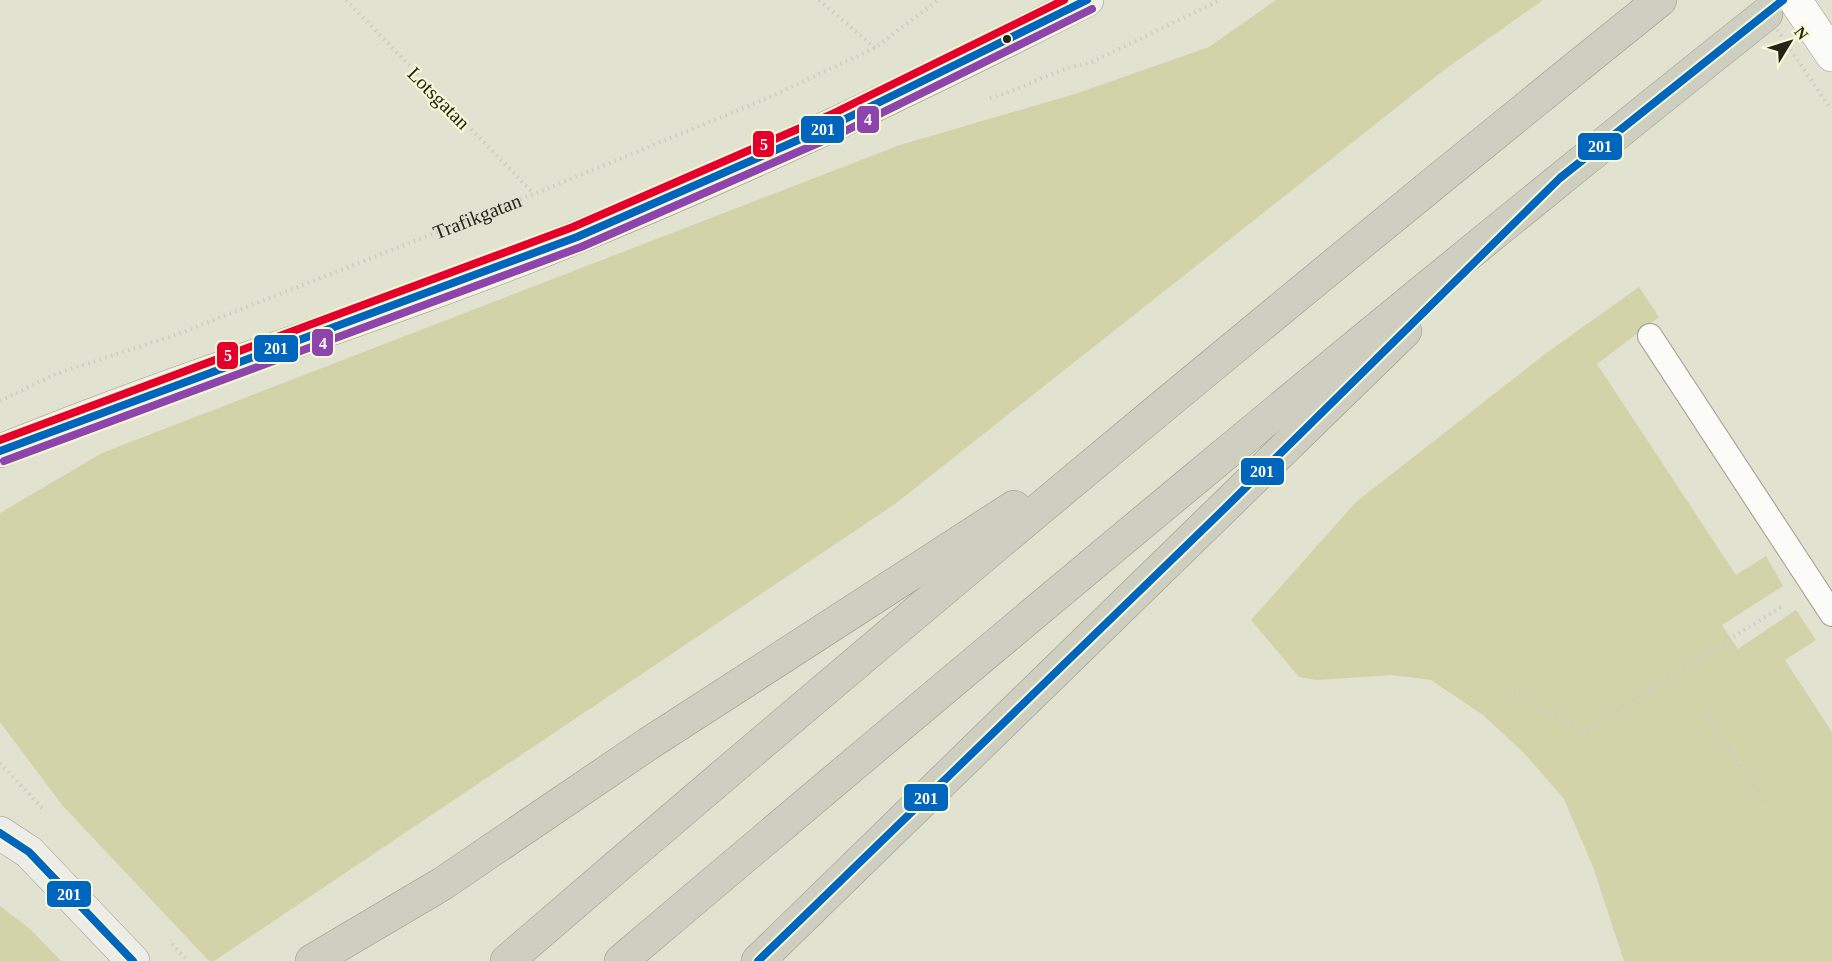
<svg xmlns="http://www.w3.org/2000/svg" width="1832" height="961" font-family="Georgia,serif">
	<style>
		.green { fill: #d3d3aa }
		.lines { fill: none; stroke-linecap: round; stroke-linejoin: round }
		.service-casing { stroke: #9b9b8d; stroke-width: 26 }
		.minor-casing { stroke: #9b9b8d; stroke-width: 34 }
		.secondary-casing { stroke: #9b9b8d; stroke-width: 34 }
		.motorway-casing { stroke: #979784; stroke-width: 34 }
		.path { stroke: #ccccc7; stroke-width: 4; stroke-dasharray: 1.5 4.5; stroke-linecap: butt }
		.service { stroke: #fbfbf8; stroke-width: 24 }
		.minor { stroke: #fbfbf8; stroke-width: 33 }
		.secondary { stroke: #edede8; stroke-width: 33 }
		.motorway { stroke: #cecec1; stroke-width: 33 }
		.path-bridge { stroke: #ccccc7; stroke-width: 4; stroke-dasharray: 1.5 4.5; stroke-linecap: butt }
		.bus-1-casing { stroke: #f7f8d5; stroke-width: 12 }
		.bus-2-casing { stroke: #f7f8d5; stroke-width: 12 }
		.bus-3-casing { stroke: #f7f8d5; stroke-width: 12 }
		.bus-1 { stroke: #0065bd; stroke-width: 8 }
		.bus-2 { stroke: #8e44ad; stroke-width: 8 }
		.bus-3 { stroke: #e4002b; stroke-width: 8 }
		.bus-dot { fill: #232316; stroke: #f7f8d5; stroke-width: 2 }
		.labels { text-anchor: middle; stroke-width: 4.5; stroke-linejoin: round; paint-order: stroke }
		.street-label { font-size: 20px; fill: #232316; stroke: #f7f8d5 }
		.line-badge { stroke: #f7f8d5; stroke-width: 2 }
		.badge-label { font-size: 16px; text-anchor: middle; font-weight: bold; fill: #fff }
	</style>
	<rect width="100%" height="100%" fill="#e2e2d0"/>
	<!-- green -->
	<g class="green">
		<polygon points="1276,0 1543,0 1444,70 895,504 214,961 209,961 63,806 0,722 0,513 102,453 900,145 1075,94 1209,47"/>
		<polygon points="1639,287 1659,317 1597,364 1736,575 1766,556 1783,586 1722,625 1738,649 1796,610 1816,640 1785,660 1832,732 1832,961 1624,961 1593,867 1564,799 1524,753 1483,715 1431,680 1392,675 1317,680 1299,677 1251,620 1356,502 1545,354"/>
		<polygon points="0,906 31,930 61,961 0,961"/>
	</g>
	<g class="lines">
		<!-- service casing -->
		<g class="service-casing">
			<polyline id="service" points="1650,336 1832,614"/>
		</g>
		<!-- minor casing -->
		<g class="minor-casing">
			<polyline id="minor" points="1795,0 1832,55"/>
		</g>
		<!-- secondary casing -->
		<g class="secondary-casing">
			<g id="secondary">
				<path d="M0 451C190 373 387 315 577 237 751 166 920 86 1087 0"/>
				<polyline points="0,833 29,852 133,961"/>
			</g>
		</g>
		<!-- motorway casing -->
		<g class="motorway-casing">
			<g id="motorway">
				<polyline points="312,961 442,884 648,744 1014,507"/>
				<path d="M507 961C886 634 1270 314 1660 0"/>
				<path d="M621 961C999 641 1378 323 1766 14"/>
				<polyline points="758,961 1405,331"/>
			</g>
		</g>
		<!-- path -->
		<g class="path">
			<polyline points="346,0 534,194"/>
			<polyline points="819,0 875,48"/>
			<path d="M990 98C1025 89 1055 68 1090 63L1220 0"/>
			<path id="s1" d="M0 401 56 374 178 334 534 194 763 100 875 48 938 0"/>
			<polyline points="1514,692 1583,732 1784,605"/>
			<polyline points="1707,715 1766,805"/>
			<polyline points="0,763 42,808"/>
			<polyline points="172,944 188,961"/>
		</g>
		<!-- service -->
		<use href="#service" class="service"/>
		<!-- minor -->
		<use href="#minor" class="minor"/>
		<!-- secondary -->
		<use href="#secondary" class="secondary"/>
		<!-- motorway -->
		<use href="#motorway" class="motorway"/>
		<!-- path-bridge -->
		<polyline class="path-bridge" points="1757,0 1830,108"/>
		<!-- bus-1 casing -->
		<g class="bus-1-casing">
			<g id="bus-1">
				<polyline points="0,451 577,237 835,124 1087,0"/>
				<polyline points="0,833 29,852 133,961"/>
				<polyline points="758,961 1222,511 1560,178 1783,0"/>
			</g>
		</g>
		<!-- bus-2 casing -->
		<g class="bus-2-casing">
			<polyline id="bus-2" points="4,461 581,247 839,134 1092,9"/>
		</g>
		<!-- bus-3 casing -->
		<g class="bus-3-casing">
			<polyline id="bus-3" points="0,440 573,227 830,115 1064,0"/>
		</g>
		<!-- bus-1 -->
		<use href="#bus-1" class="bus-1"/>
		<!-- bus-2 -->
		<use href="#bus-2" class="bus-2"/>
		<!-- bus-3 -->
		<use href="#bus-3" class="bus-3"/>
	</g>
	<!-- markers -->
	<circle class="bus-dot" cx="1007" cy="39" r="5"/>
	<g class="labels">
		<!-- street labels -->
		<g class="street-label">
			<text transform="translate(439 98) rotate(45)" y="7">Lotsgatan</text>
			<text dy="7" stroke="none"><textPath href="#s1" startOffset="512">Trafikgatan</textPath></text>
		</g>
	</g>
	<g class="line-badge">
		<rect x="856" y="105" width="24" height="29" rx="6" fill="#8e44ad"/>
		<rect x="800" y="115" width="45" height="29" rx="6" fill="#0065bd"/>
		<rect x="752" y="130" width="23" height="28" rx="6" fill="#e4002b"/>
		<rect x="1577" y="132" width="46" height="29" rx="6" fill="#0065bd"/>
		<rect x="311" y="328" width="23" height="29" rx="6" fill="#8e44ad"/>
		<rect x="253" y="334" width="46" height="29" rx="6" fill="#0065bd"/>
		<rect x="216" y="341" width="23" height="29" rx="6" fill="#e4002b"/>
		<rect x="1240" y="457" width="45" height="29" rx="6" fill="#0065bd"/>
		<rect x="903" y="783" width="46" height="29" rx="6" fill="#0065bd"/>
		<rect x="46" y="880" width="46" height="28" rx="6" fill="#0065bd"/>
	</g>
	<g class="badge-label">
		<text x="868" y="125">4</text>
		<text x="823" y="135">201</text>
		<text x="764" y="150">5</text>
		<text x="1600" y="152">201</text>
		<text x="323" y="349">4</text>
		<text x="276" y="354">201</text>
		<text x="228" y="361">5</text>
		<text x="1262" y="477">201</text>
		<text x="926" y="804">201</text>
		<text x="69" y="900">201</text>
	</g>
	<!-- north arrow -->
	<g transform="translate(1790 42) rotate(52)" stroke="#f7f8d5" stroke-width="4.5" paint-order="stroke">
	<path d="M0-4.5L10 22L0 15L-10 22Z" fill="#232316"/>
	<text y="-9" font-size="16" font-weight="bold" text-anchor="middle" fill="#232316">N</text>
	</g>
</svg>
